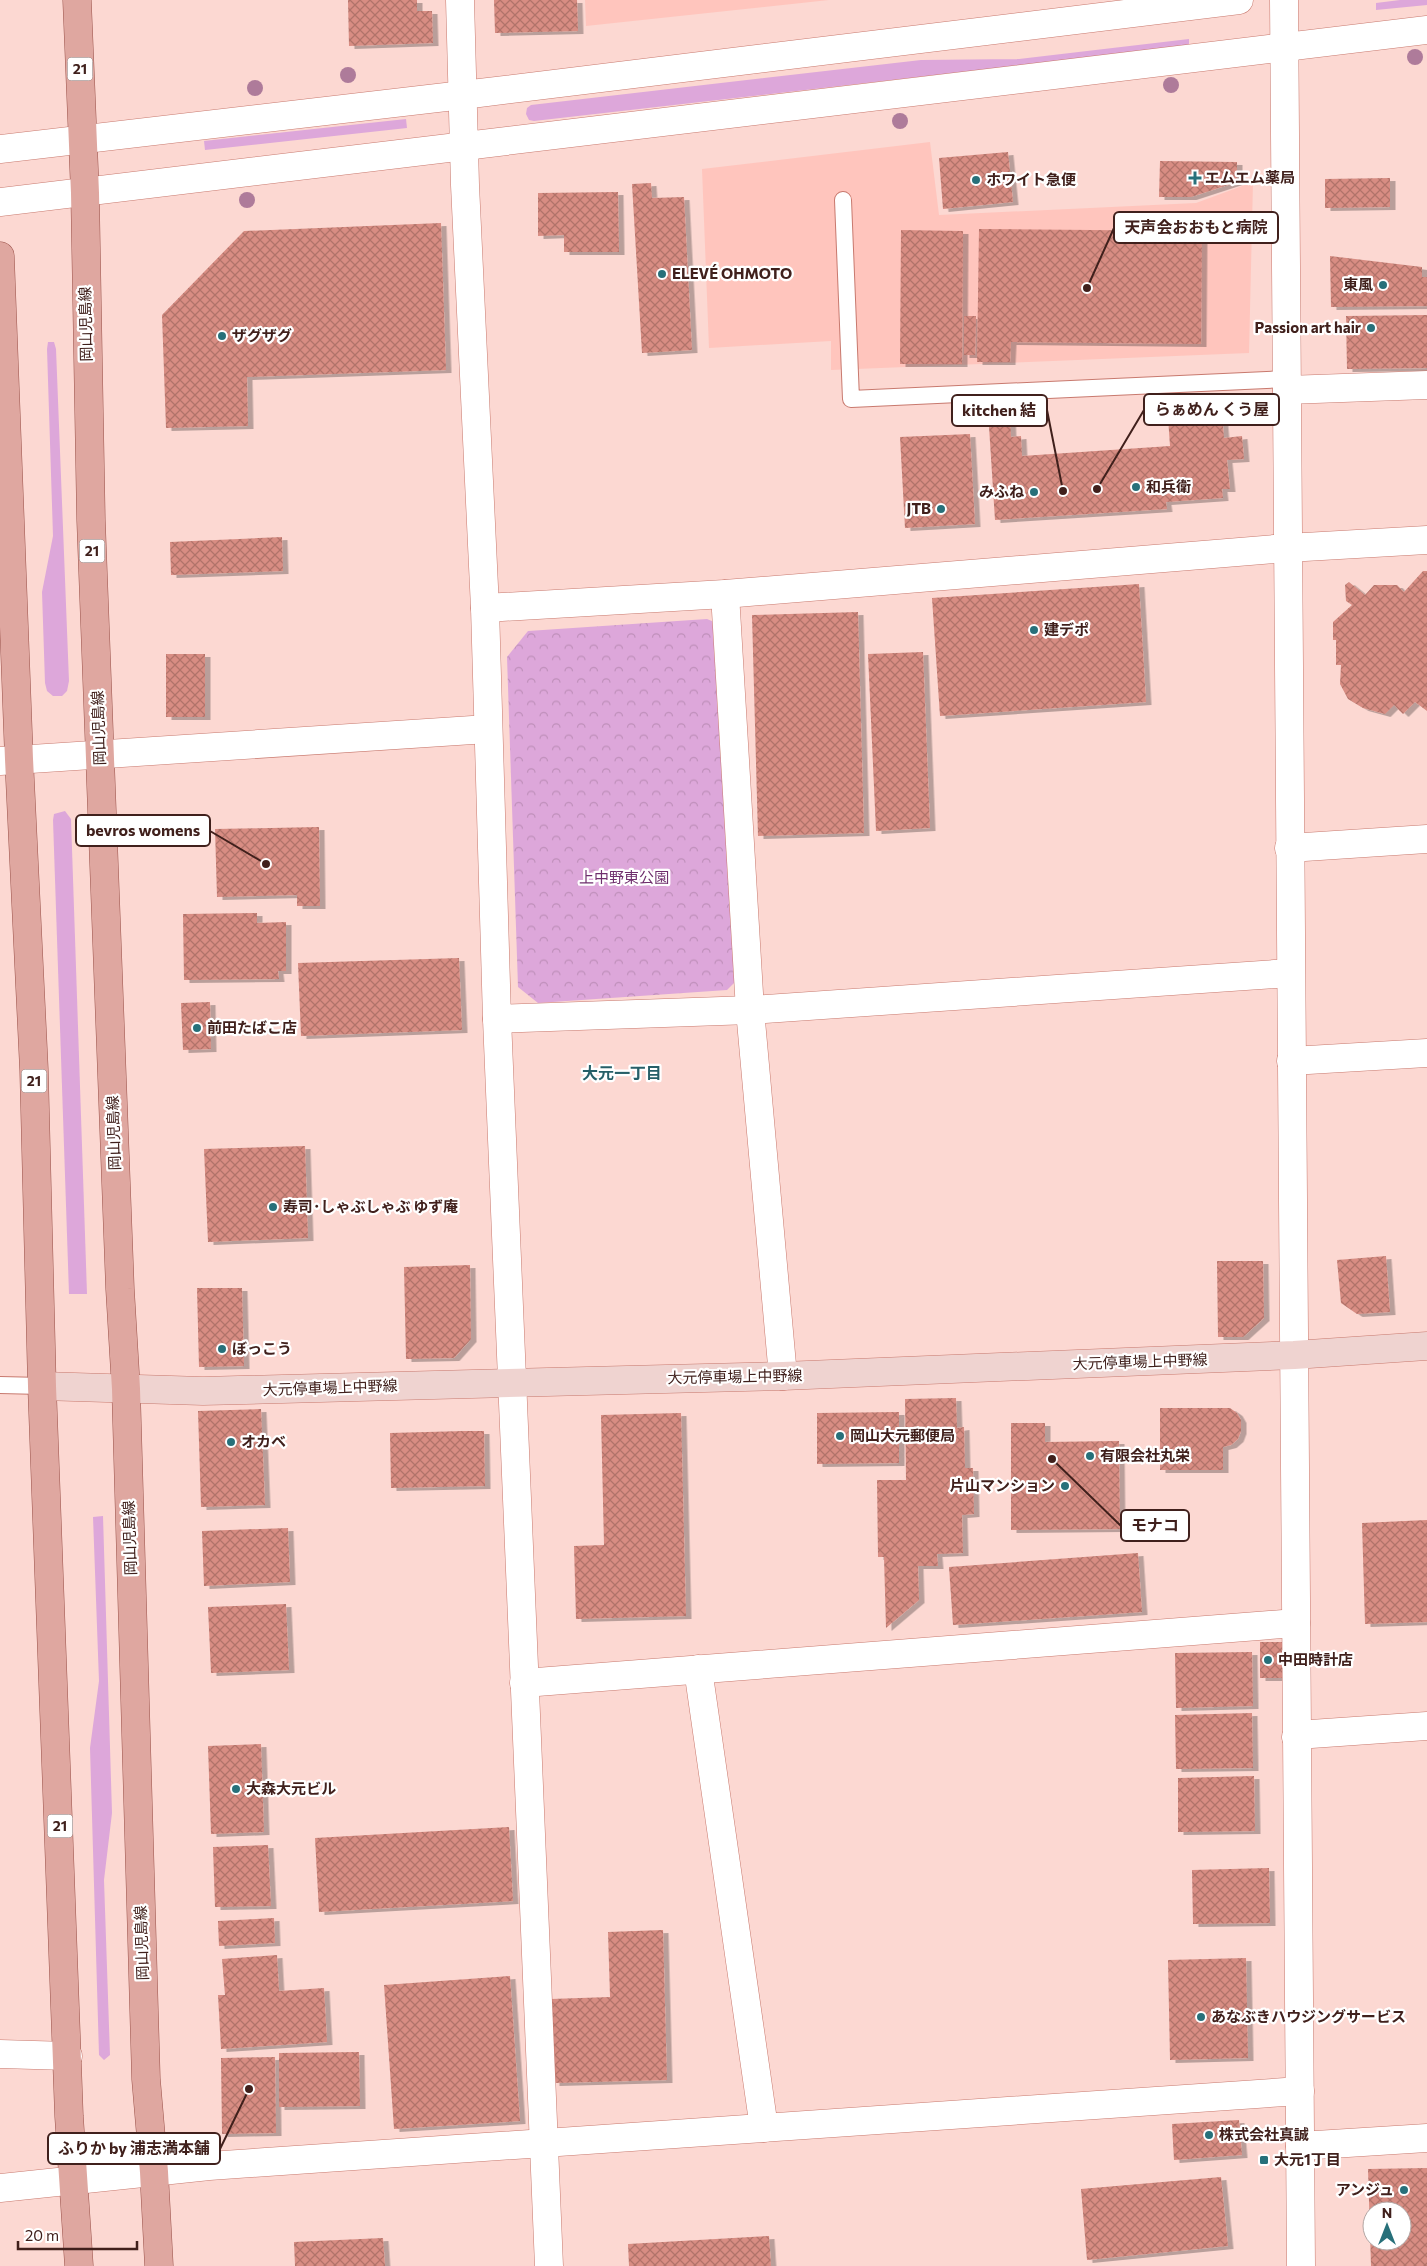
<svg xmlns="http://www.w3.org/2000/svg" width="1427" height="2266" font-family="Commissioner,'Noto Sans JP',sans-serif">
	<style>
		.built { fill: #ffc5bd }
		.green { fill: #dda7da }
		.park { fill: url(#park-crowns) }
		.building { fill: url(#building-cross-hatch); fill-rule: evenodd; filter: url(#shadow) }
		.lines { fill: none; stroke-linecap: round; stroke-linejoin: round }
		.service-casing { stroke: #c8796e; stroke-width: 18 }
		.minor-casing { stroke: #c8796e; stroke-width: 29 }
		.tertiary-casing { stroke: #c8796e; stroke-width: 29 }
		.secondary-casing { stroke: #c8796e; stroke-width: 29 }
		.primary-casing { stroke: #9a5149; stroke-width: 29 }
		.service { stroke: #fff; stroke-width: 16 }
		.minor { stroke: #fff; stroke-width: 28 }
		.tertiary { stroke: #fff; stroke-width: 28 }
		.secondary { stroke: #efd3d0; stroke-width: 28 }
		.primary { stroke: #dfa7a0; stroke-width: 28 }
		.tree { fill: #ae7b9a }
		.poi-dot { fill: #27707a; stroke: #fff; stroke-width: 2 }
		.labels { text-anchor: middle; stroke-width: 4.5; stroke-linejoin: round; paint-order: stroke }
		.shield { fill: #fff; stroke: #796360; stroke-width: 1 }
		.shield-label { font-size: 14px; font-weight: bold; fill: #40201c }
		.poi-label { font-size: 15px; font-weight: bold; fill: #40201c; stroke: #fff; text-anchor: start }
		.street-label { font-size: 15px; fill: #40201c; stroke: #fff }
		.park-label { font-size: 15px; fill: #6f2f6d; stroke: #fff }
		.neighbourhood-label { font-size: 16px; font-weight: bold; fill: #275f68; stroke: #fff }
		.leader { fill: none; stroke: #40201c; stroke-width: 2 }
		.callout-dot { fill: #40201c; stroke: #fff; stroke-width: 2 }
		.callout { fill: #fff; stroke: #40201c; stroke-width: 2 }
		.callout-label { font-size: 16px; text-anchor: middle; font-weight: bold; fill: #40201c }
	</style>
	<defs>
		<pattern id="park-crowns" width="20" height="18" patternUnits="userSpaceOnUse" patternTransform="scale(1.25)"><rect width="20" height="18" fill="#dda7da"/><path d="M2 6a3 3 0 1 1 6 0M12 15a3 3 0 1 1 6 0" fill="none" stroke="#bf8fba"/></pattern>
		<pattern id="building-cross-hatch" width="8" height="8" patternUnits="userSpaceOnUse" patternTransform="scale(1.25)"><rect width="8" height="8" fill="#d88d83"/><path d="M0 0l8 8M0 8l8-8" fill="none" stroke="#b1736a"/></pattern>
		<filter id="shadow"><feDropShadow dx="5.5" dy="3" stdDeviation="0" flood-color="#0004"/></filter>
	</defs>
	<rect width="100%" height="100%" fill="#fcd8d2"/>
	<!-- built -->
	<g class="built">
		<polygon points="585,0 829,0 586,26"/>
		<polygon points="930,142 939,215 1196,203 1253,182 1249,353 831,370 831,341 709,348 702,169"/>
	</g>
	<!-- green -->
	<g class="green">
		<polygon points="1400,0 1427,0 1427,5 1376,10 1376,3"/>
		<polygon points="1189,39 1189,46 534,121 529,120 526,114 527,108 531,105 921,60 1019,59"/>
		<polygon points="406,119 407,128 205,150 204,141"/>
		<polygon points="48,342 54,342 56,349 69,681 67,691 62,696 53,696 47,691 45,683 42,592 53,536 47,349"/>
		<polygon points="65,811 71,819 87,1294 69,1294 53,820 54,814"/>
		<polygon points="103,1516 112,1813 104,1880 110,2055 104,2060 99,2055 90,1748 99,1681 93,1517"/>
	</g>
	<!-- park -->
	<polygon class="park" points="707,619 719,624 739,978 727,990 538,1003 518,987 507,657 528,631"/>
	<!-- building -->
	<g class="building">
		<polygon points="348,0 417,0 417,11 432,11 433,43 349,46"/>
		<polygon points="494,0 577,0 578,31 495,33"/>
		<polygon points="1008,152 1013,202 943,209 939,158"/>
		<polygon points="1160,161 1237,162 1237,182 1191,197 1159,197"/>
		<polygon points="1390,178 1390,207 1325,208 1325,179"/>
		<polygon points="651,183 652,198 684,197 692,350 642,353 632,184"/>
		<polygon points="618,192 619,252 564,252 564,235 538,236 538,193"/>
		<polygon points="441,223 446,370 247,377 248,426 166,428 162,315 244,231"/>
		<polygon points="979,229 1202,231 1201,344 1011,342 1010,362 977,362"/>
		<polygon points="901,230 963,231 962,364 900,364"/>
		<polygon points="1330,256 1422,267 1422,277 1427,277 1427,306 1331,307"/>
		<polygon points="1427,315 1427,368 1347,369 1346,316"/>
		<polygon points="964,316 976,316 975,355 964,355"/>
		<polygon points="1010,410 1011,437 1021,436 1022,456 1170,446 1168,417 1222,413 1224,438 1242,436 1244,459 1227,460 1230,489 1222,489 1223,498 1166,502 1167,509 995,520 988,411"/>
		<polygon points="970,434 975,524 905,528 900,437"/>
		<polygon points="282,537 283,571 171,575 170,542"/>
		<polygon points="1423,571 1427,571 1427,711 1415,702 1403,714 1394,705 1385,714 1363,708 1348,699 1340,684 1341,665 1336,665 1336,640 1333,640 1333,622 1352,605 1346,601 1345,585 1349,582 1365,595 1374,585 1397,585 1404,592"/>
		<polygon points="1139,584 1146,702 940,716 932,598"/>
		<polygon points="858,612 864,833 758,836 752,615"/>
		<polygon points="923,652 930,828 876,831 868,654"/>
		<rect x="166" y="654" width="39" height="63"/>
		<polygon points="319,827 320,906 297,906 297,895 217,897 215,829"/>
		<polygon points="257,913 257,923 286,922 286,971 278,971 279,979 184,980 183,914"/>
		<polygon points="459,958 462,1030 301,1036 298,963"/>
		<polygon points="210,1002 211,1049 183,1050 181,1003"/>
		<polygon points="305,1146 308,1238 208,1242 204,1149"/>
		<polygon points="1386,1256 1390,1312 1357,1314 1341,1303 1337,1260"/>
		<polygon points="1217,1261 1263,1261 1264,1318 1243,1337 1218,1337"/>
		<polygon points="470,1265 471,1339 454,1358 406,1359 404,1267"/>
		<polygon points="197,1288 242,1288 244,1366 199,1367"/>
		<polygon points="956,1398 957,1428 964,1427 965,1468 973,1468 974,1514 962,1515 963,1553 937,1554 938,1566 918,1566 919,1600 886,1628 884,1557 878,1557 877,1480 906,1480 905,1399"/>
		<polygon points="1160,1408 1230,1408 1237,1413 1241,1420 1241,1431 1238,1439 1231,1445 1223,1447 1223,1470 1160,1470"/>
		<polygon points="261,1409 265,1505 201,1507 198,1411"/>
		<polygon points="899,1412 899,1463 817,1464 817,1413"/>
		<polygon points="681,1413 686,1616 576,1619 574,1546 604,1545 601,1415"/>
		<polygon points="1011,1423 1045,1423 1045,1442 1119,1441 1120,1529 1011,1530"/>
		<polygon points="464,1431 484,1431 485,1486 391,1488 390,1433"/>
		<polygon points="1427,1520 1427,1622 1365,1624 1362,1523"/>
		<polygon points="288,1528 290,1582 204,1586 202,1531"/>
		<polygon points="1138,1553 1142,1612 953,1625 949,1567"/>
		<polygon points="286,1604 289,1670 211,1673 208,1607"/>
		<polygon points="1260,1642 1285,1642 1286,1678 1260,1678"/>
		<polygon points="1252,1652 1253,1706 1176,1708 1175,1653"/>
		<polygon points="1252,1713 1253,1768 1176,1769 1175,1715"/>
		<polygon points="261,1744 264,1832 211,1834 208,1746"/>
		<polygon points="1254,1776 1255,1831 1178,1832 1178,1778"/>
		<polygon points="509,1827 513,1901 319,1912 315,1838"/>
		<polygon points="268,1845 271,1906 215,1907 213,1847"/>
		<polygon points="1269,1868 1270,1923 1193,1924 1192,1870"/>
		<polygon points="274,1918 275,1943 219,1946 218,1921"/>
		<polygon points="663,1930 667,2080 554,2083 551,1999 610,1997 608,1932"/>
		<polygon points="277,1955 279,1991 324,1988 327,2042 221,2049 218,1995 225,1995 222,1959"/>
		<polygon points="1246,1958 1248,2058 1170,2060 1168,1960"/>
		<polygon points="510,1976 520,2121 394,2129 384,1985"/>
		<polygon points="359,2052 360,2106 279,2107 279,2053"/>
		<polygon points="275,2057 276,2133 222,2134 221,2058"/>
		<polygon points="1239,2120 1242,2155 1174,2160 1172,2124"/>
		<path d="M1427 2168V2266H1371L1368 2169ZM1372 2211H1402V2241H1372Z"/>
		<polygon points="1221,2177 1228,2246 1087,2260 1081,2189"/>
		<polygon points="769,2236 771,2266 629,2266 628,2244"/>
		<polygon points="383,2238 385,2266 295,2266 294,2242"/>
	</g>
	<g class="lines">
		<!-- service casing -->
		<g class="service-casing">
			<g id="service">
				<polyline points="843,200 851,399 1287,379"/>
				<polyline points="0,1385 42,1386"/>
			</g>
		</g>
		<!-- minor casing -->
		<g class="minor-casing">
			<g id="minor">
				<polyline points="460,0 465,185 485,608 497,1019 549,2266"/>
				<polyline points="1287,390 1427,385"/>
				<polyline points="725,594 750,1010 783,1376"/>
				<polyline points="485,608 725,594 1287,548 1427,540"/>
				<polyline points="0,761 488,729"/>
				<polyline points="1289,848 1427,839"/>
				<polyline points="497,1019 750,1010 1290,973"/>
				<polyline points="1291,1061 1427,1053"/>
				<polyline points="698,1669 764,2128"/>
				<polyline points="524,1683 1296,1623"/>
				<polyline points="1296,1737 1311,1734 1427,1726"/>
				<polyline points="0,2054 68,2056"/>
				<polyline points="1300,2146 1427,2138"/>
				<polyline points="0,2188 209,2166 1300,2091"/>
			</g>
		</g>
		<!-- tertiary casing -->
		<g class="tertiary-casing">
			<g id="tertiary">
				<polyline points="1284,0 1301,2266"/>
				<polyline points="0,149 463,95 1239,0"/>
				<polyline points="0,202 1427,30"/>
			</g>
		</g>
		<!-- secondary casing -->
		<g class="secondary-casing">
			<polyline id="secondary" points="42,1386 203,1391 783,1376 1294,1355 1427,1346"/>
		</g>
		<!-- primary casing -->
		<g class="primary-casing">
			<g id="primary">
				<polyline points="77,0 85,193 91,520 120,1289 126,1389 146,2079 154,2172 159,2266"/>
				<polyline points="0,256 19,759 34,1070 42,1386 69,2116 79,2266"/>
			</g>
		</g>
		<!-- service -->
		<use href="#service" class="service"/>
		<!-- minor -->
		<use href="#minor" class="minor"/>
		<!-- tertiary -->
		<use href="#tertiary" class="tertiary"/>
		<!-- secondary -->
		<use href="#secondary" class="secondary"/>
		<!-- primary -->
		<use href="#primary" class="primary"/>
	</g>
	<!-- trees -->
	<g class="tree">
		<circle cx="1415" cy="57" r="8"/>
		<circle cx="348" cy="75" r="8"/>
		<circle cx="1171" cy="85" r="8"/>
		<circle cx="255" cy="88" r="8"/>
		<circle cx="900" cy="121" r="8"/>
		<circle cx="247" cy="200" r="8"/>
	</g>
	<!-- markers -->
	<g class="poi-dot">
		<path d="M1192.5 170.5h5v5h5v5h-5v5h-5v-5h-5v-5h5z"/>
		<circle cx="976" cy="180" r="5"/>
		<circle cx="662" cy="274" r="5"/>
		<circle cx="1383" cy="285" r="5"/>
		<circle cx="1371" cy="328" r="5"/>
		<circle cx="222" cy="336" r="5"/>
		<circle cx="1136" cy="487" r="5"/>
		<circle cx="1034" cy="492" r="5"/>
		<circle cx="941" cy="509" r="5"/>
		<circle cx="1034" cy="630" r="5"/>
		<circle cx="197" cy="1028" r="5"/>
		<circle cx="273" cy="1207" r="5"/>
		<circle cx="222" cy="1349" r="5"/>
		<circle cx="840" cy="1436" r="5"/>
		<circle cx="231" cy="1442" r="5"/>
		<circle cx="1090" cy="1456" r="5"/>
		<circle cx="1065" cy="1486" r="5"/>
		<circle cx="1268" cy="1660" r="5"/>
		<circle cx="236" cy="1789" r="5"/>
		<circle cx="1201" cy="2017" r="5"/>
		<circle cx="1209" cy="2135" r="5"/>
		<rect x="1259" y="2155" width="10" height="10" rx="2.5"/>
		<circle cx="1404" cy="2190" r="5"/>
	</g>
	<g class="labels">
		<!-- shield labels -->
		<g class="shield">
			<rect x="67.5" y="57.5" width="25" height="23" rx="4"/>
			<rect x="79.5" y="539.5" width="25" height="23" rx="4"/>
			<rect x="21.5" y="1069.5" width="25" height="23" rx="4"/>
			<rect x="47.5" y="1814.5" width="25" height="23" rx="4"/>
		</g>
		<g class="shield-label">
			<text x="80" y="74">21</text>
			<text x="92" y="556">21</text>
			<text x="34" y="1086">21</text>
			<text x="60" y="1831">21</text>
		</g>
		<!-- poi labels -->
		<g class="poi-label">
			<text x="1205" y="183">エムエム薬局</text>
			<text x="986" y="185">ホワイト急便</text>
			<text x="672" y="279">ELEVÉ OHMOTO</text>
			<text x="1373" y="290" text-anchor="end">東風</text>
			<text x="1361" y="333" text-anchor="end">Passion art hair</text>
			<text x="232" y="341">ザグザグ</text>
			<text x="1146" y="492">和兵衛</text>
			<text x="1024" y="497" text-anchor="end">みふね</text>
			<text x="931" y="514" text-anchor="end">JTB</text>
			<text x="1044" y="635">建デポ</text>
			<text x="207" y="1033">前田たばこ店</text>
			<text x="283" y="1212">寿司･しゃぶしゃぶ ゆず庵</text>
			<text x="232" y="1354">ぼっこう</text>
			<text x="850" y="1441">岡山大元郵便局</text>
			<text x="241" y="1447">オカベ</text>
			<text x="1100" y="1461">有限会社丸栄</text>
			<text x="1055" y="1491" text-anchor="end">片山マンション</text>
			<text x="1278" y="1665">中田時計店</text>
			<text x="246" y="1794">大森大元ビル</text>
			<text x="1211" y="2022">あなぶきハウジングサービス</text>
			<text x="1219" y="2140">株式会社真誠</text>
			<text x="1274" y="2165">大元1丁目</text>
			<text x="1394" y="2195" text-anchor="end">アンジュ</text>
		</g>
		<!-- street labels -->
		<g class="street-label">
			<text transform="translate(86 324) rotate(-91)" y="5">岡山児島線</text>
			<text transform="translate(99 728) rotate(-92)" y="5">岡山児島線</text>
			<text transform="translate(114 1133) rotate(-92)" y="5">岡山児島線</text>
			<text transform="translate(1140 1362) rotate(-2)" y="5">大元停車場上中野線</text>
			<text transform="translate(735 1377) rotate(-1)" y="5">大元停車場上中野線</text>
			<text transform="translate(330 1388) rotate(-2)" y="5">大元停車場上中野線</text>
			<text transform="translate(130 1538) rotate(-92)" y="5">岡山児島線</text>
			<text transform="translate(142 1943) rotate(-92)" y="5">岡山児島線</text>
		</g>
		<!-- park labels -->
		<g class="park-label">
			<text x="624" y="883">上中野東公園</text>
		</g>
		<!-- neighbourhood labels -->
		<g class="neighbourhood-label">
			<text x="622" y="1079">大元一丁目</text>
		</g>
	</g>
	<!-- callouts -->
	<path class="leader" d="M1087 288L1114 228M1097 489L1144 410M1063 491L1047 410M266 864L210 831M1052 1459L1121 1526M249 2089L220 2149"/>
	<g class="callout-dot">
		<circle cx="1087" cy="288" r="5"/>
		<circle cx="1097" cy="489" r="5"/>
		<circle cx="1063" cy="491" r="5"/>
		<circle cx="266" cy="864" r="5"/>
		<circle cx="1052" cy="1459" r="5"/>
		<circle cx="249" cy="2089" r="5"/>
	</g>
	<g class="callout">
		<rect x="1114" y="212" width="164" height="31" rx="5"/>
		<rect x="1144" y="394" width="135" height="31" rx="5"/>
		<rect x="952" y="395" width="95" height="31" rx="5"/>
		<rect x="76" y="815" width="134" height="31" rx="5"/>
		<rect x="1121" y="1510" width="68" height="31" rx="5"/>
		<rect x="48" y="2133" width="172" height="31" rx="5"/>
	</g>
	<g class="callout-label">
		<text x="1196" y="233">天声会おおもと病院</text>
		<text x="1212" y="415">らぁめん くう屋</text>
		<text x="999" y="416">kitchen 結</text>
		<text x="143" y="836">bevros womens</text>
		<text x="1155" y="1531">モナコ</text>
		<text x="134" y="2154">ふりか by 浦志満本舗</text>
	</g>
	<!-- north arrow -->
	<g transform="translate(1387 2226)"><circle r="24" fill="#ffffff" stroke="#b3a6a4"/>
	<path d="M0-4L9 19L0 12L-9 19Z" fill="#27707a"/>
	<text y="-8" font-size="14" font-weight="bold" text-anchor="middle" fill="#40201c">N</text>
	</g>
	<!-- scale -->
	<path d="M18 2241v8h119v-8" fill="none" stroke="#40201c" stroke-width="2.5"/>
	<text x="25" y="2241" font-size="15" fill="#40201c" stroke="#ffffff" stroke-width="4" paint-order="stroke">20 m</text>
</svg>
